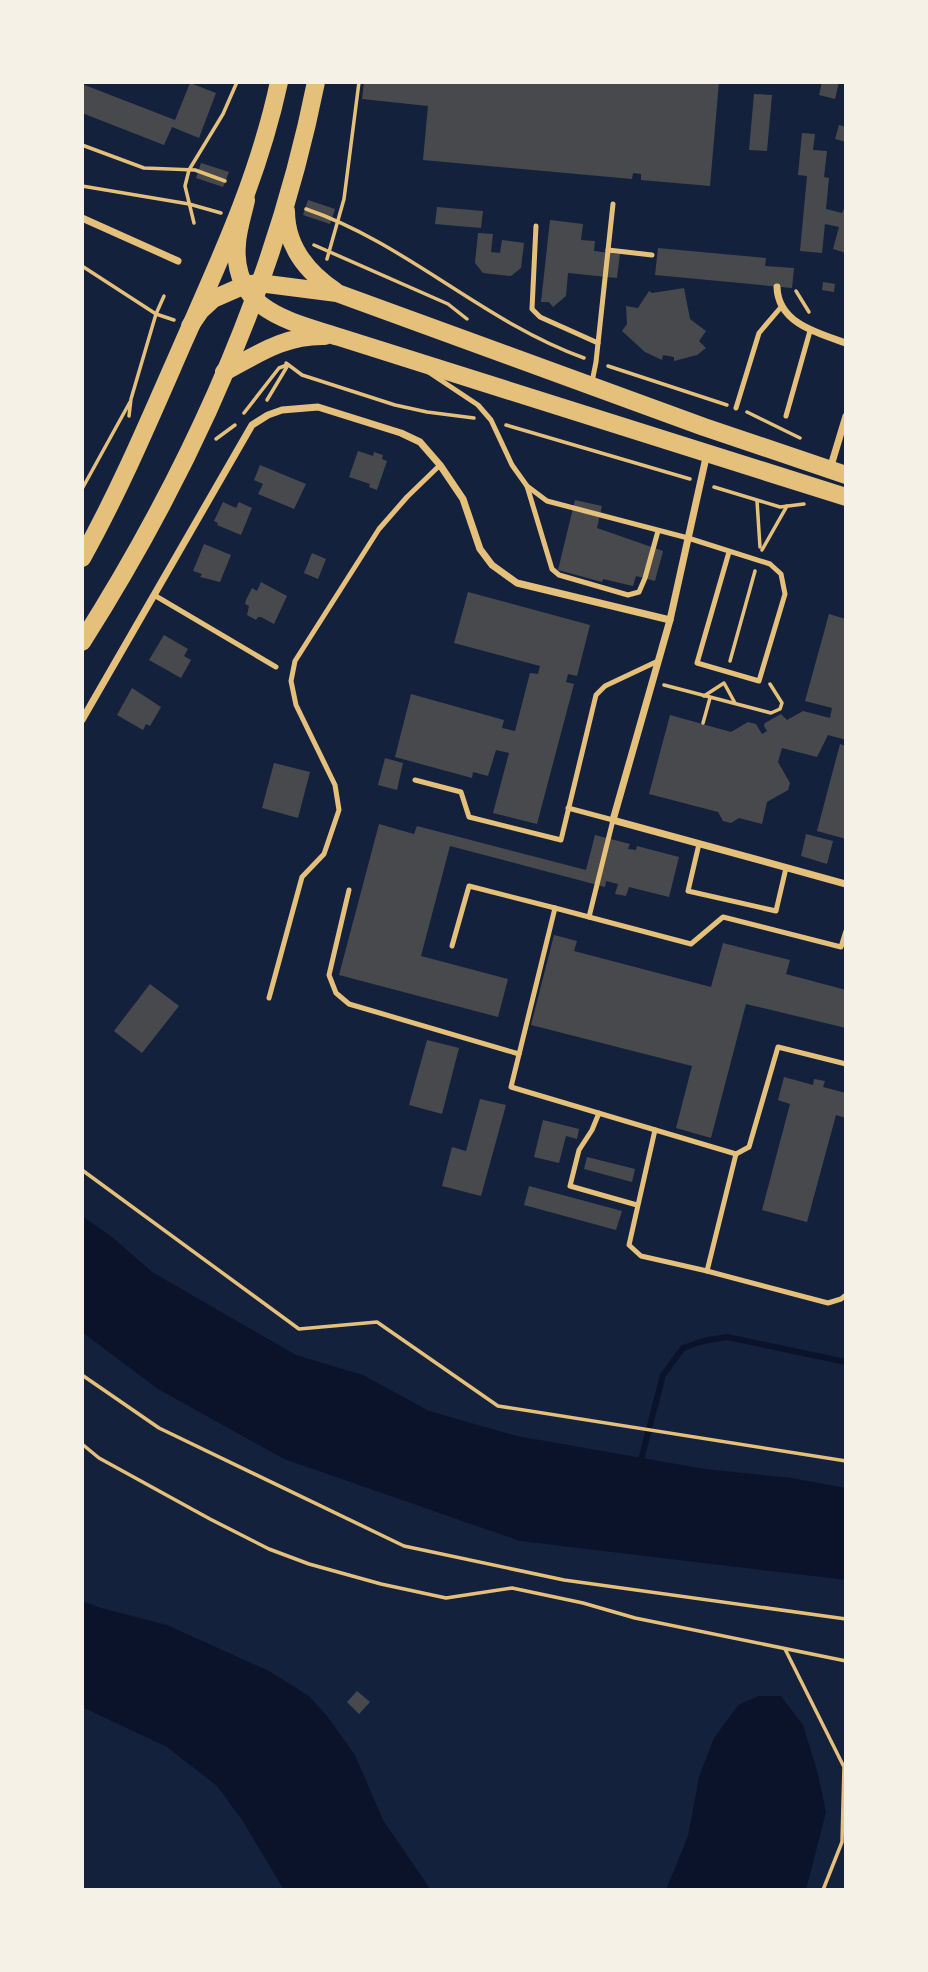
<svg xmlns="http://www.w3.org/2000/svg" width="928" height="1972" font-family="Jost,sans-serif">
	<style>
		.water { fill: #0b132b }
		.lines { fill: none; stroke-linecap: round; stroke-linejoin: round }
		.stream { stroke: #0b132b; stroke-width: 6 }
		.building { fill: #48494c }
		.path { stroke: #e5c07b; stroke-width: 3.5 }
		.service { stroke: #e5c07b; stroke-width: 5 }
		.minor { stroke: #e5c07b; stroke-width: 7 }
		.primary { stroke: #e5c07b; stroke-width: 18 }
	</style>
	<rect width="100%" height="100%" fill="#14213d"/>
	<!-- water -->
	<g class="water">
		<polygon points="82,1216 112,1237 152,1272 296,1355 363,1375 429,1411 517,1436 705,1469 792,1478 846,1488 846,1580 520,1541 284,1459 158,1389 82,1332"/>
		<polygon points="82,1601 101,1608 167,1625 269,1671 309,1696 327,1716 355,1755 383,1820 431,1890 284,1890 242,1820 217,1786 167,1747 82,1707"/>
		<polygon points="759,1696 781,1696 803,1725 818,1774 826,1812 806,1890 666,1890 688,1836 699,1777 714,1738 738,1705"/>
	</g>
	<g class="lines">
		<!-- stream -->
		<polyline class="stream" points="640,1464 663,1375 683,1348 703,1341 727,1337 846,1362"/>
	</g>
	<!-- building -->
	<g class="building">
		<polygon points="364,82 719,82 710,186 641,180 641,174 633,173 632,179 423,160 428,106 362,99"/>
		<polygon points="822,82 839,82 835,99 819,95"/>
		<polygon points="190,83 216,93 199,138 172,127 164,145 82,113 82,84 175,120"/>
		<polygon points="754,94 772,95 767,151 749,150"/>
		<polygon points="839,125 846,127 846,142 835,139"/>
		<polygon points="802,133 815,134 813,150 827,151 824,177 829,178 826,209 842,213 846,204 846,253 833,249 839,227 825,224 822,253 800,251 807,176 798,175"/>
		<polygon points="201,163 229,172 223,187 196,178"/>
		<polygon points="308,200 335,209 330,224 303,215"/>
		<polygon points="437,207 483,211 481,228 435,224"/>
		<polygon points="550,220 583,224 581,240 595,241 594,251 620,254 617,278 568,273 566,296 553,307 549,302 541,302"/>
		<polygon points="478,233 493,234 491,252 500,253 502,240 524,243 521,268 511,276 483,273 475,263"/>
		<polygon points="658,248 766,258 765,266 794,268 792,288 655,275"/>
		<polygon points="823,282 835,284 834,292 822,290"/>
		<polygon points="684,288 690,319 706,331 699,341 706,348 697,355 674,361 674,357 663,355 662,360 645,352 622,331 627,324 626,306 638,308 649,291 652,293"/>
		<polygon points="358,451 373,456 374,452 383,455 382,459 387,461 377,490 369,487 370,484 349,477"/>
		<polygon points="260,465 306,484 294,509 258,494 263,484 254,480"/>
		<polygon points="575,500 602,506 597,528 663,551 655,581 636,576 633,586 603,579 602,582 558,570"/>
		<polygon points="223,502 236,508 239,502 252,508 241,535 217,525 218,523 214,521"/>
		<polygon points="204,544 231,555 220,582 200,577 202,574 193,571"/>
		<polygon points="312,553 326,559 318,579 304,573"/>
		<polygon points="261,582 287,596 274,624 261,617 258,617 256,620 247,615 249,606 245,604 246,600 252,588 257,591"/>
		<polygon points="468,592 590,625 577,676 568,674 566,682 574,684 537,824 493,813 509,753 496,750 488,776 473,772 472,778 395,757 411,694 504,720 502,728 515,731 530,673 538,674 540,666 454,643"/>
		<polygon points="829,614 846,619 846,740 828,735 817,757 782,748 778,762 790,783 788,790 767,802 762,824 739,818 731,823 723,821 718,812 649,794 670,715 731,732 748,722 756,724 762,734 767,731 764,726 765,723 781,714 787,720 803,711 830,718 832,708 805,701"/>
		<polygon points="164,635 188,649 184,656 191,660 181,678 149,660"/>
		<polygon points="132,688 161,707 150,726 146,724 143,730 117,715"/>
		<polygon points="840,744 846,746 846,839 817,831"/>
		<polygon points="385,758 403,763 397,790 378,785"/>
		<polygon points="274,763 310,772 298,818 262,808"/>
		<polygon points="379,824 414,834 417,826 586,870 595,835 630,844 628,849 636,850 637,846 679,857 669,897 629,887 626,896 615,894 618,884 606,881 605,887 450,846 421,956 508,979 498,1017 339,975"/>
		<polygon points="806,834 833,841 827,864 801,856"/>
		<polygon points="554,935 577,941 574,951 711,987 723,943 790,960 786,974 846,990 846,1028 746,1004 711,1138 676,1128 692,1066 531,1025"/>
		<polygon points="150,984 179,1006 142,1053 114,1031"/>
		<polygon points="427,1040 459,1048 442,1114 409,1105"/>
		<polygon points="784,1077 813,1085 814,1079 825,1081 823,1087 846,1093 846,1118 836,1115 807,1222 762,1210 790,1104 778,1100"/>
		<polygon points="480,1099 506,1105 481,1196 442,1186 452,1147 466,1151"/>
		<polygon points="543,1120 579,1129 577,1139 566,1136 559,1163 534,1157"/>
		<polygon points="587,1157 635,1169 632,1182 584,1169"/>
		<polygon points="529,1186 622,1211 616,1230 524,1205"/>
		<polygon points="357,1691 370,1702 359,1714 347,1702"/>
	</g>
	<g class="lines">
		<!-- path -->
		<g class="path">
			<polyline points="82,145 144,168 195,170 225,181"/>
			<polyline points="82,186 189,204 221,213"/>
			<path d="M306 209C406 243 484 322 584 358"/>
			<polyline points="194,223 185,186 189,170 223,114 237,82"/>
			<polyline points="314,245 448,304 467,319"/>
			<polyline points="327,259 344,199 359,82"/>
			<polyline points="82,266 156,314 131,399 129,416"/>
			<polyline points="796,291 809,312"/>
			<polyline points="164,296 156,314 174,320"/>
			<polyline points="286,363 302,375 395,405 427,412 474,418"/>
			<polyline points="608,366 727,405"/>
			<polyline points="267,400 288,365"/>
			<polyline points="747,412 800,438"/>
			<polyline points="244,413 279,368 287,365"/>
			<polyline points="506,425 690,479"/>
			<polyline points="216,439 235,425"/>
			<polyline points="714,487 780,507 804,504"/>
			<polyline points="82,489 130,402"/>
			<polyline points="757,501 760,547"/>
			<polyline points="762,550 787,506"/>
			<polyline points="730,661 755,571"/>
			<polyline points="664,685 771,713 780,709 782,703 770,684"/>
			<polyline points="704,696 724,683 735,703"/>
			<polyline points="703,723 710,698"/>
			<polyline points="82,1170 299,1329 377,1322 498,1406 846,1461"/>
			<polyline points="82,1375 159,1428 404,1546 564,1580 846,1619"/>
			<polyline points="82,1444 99,1458 210,1519 269,1549 309,1564 381,1584 446,1598 512,1588 583,1603 635,1618 846,1661"/>
			<polyline points="785,1649 844,1767 842,1842 823,1890"/>
		</g>
		<!-- service -->
		<g class="service">
			<polyline points="536,226 532,309 540,317 598,343"/>
			<polyline points="608,250 652,255"/>
			<polyline points="430,373 478,405 491,420 512,465 527,486 547,501 688,538 770,564 781,574 785,594 759,681 697,663 729,552"/>
			<polyline points="592,382 596,362 613,204"/>
			<polyline points="736,408 759,333 782,306"/>
			<polyline points="786,416 810,331"/>
			<polyline points="527,486 552,569 559,575 628,595 639,592 645,578 658,531"/>
			<polyline points="154,595 276,667"/>
			<polyline points="415,780 461,792 469,817 561,840 596,695 605,686 658,661"/>
			<polyline points="568,808 613,820 589,917"/>
			<polyline points="699,844 688,891 776,911 786,868"/>
			<polyline points="349,890 329,975 336,993 349,1004 519,1054"/>
			<polyline points="846,931 841,947 723,917 691,944 555,908 511,1087 736,1154 749,1147 778,1047 846,1064"/>
			<polyline points="452,946 469,886 555,908"/>
			<polyline points="269,998 302,877 324,854 339,810 335,785 296,705 291,681 295,661 379,529 407,497 440,465"/>
			<polyline points="599,1113 592,1130 579,1150 570,1186 637,1205"/>
			<polyline points="655,1130 629,1245 641,1256 707,1271"/>
			<polyline points="736,1154 707,1271 828,1303 841,1299 846,1295"/>
		</g>
		<!-- minor -->
		<g class="minor">
			<polyline points="82,218 178,261"/>
			<path d="M777 287C778 323 817 333 846 343"/>
			<polyline points="707,453 670,620 613,820 846,884"/>
			<polyline points="830,469 846,416"/>
			<polyline points="82,720 252,425 268,415 282,410 318,407 401,433 420,442 440,465 463,499 480,549 492,565 517,583 670,620"/>
		</g>
		<!-- primary -->
		<g class="primary">
			<path d="M246 200C243 214 238 229 237 243 231 310 289 321 339 337L846 497"/>
			<path d="M286 211C286 246 307 272 335 291"/>
			<polyline points="190,326 201,310 213,299 245,285 259,283 337,293 704,427 846,475"/>
			<path d="M224 372C258 354 285 335 325 336"/>
			<path d="M82 558C121 488 152 414 184 341 222 255 259 175 279 82"/>
			<path d="M82 642C191 470 276 282 316 82"/>
		</g>
	</g>
	<!-- border -->
	<rect width="928" height="1972" fill="none" stroke="#f6f1e7" stroke-width="168"/>
</svg>
